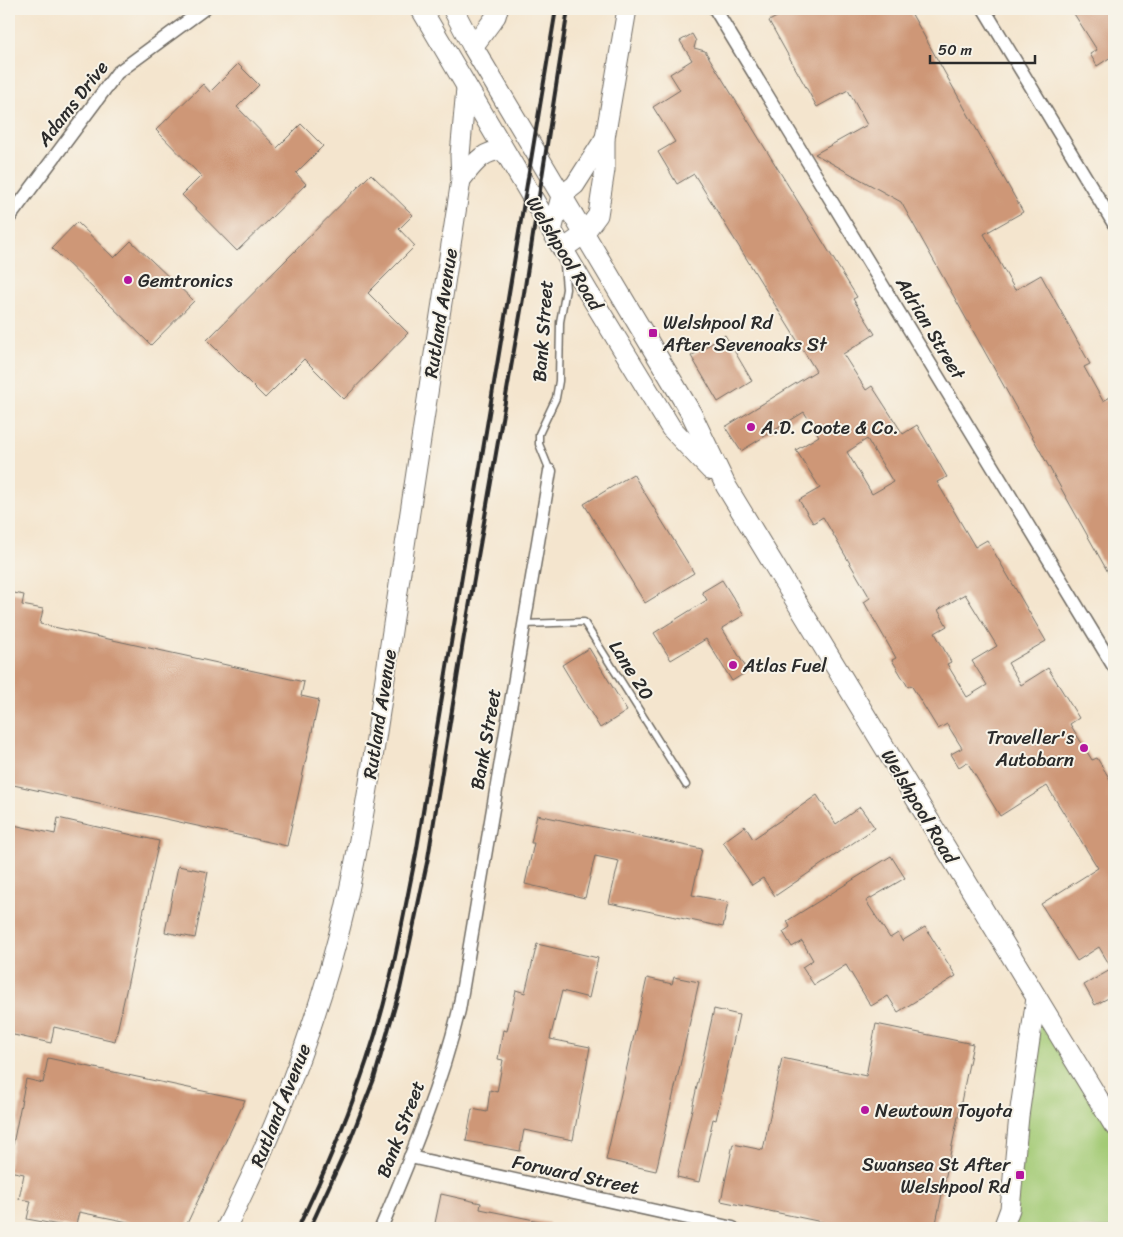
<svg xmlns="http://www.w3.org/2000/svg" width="1123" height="1237" font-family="Sriracha,sans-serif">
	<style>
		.green { fill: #a3ca75; stroke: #677a50 }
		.building { fill: #ce9777; fill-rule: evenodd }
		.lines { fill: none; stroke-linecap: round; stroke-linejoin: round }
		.lane-casing { stroke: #716c64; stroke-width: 9 }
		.street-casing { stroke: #716c64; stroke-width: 15 }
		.secondary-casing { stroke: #716c64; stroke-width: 21 }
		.primary-casing { stroke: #716c64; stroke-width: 22 }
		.lane { stroke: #fff; stroke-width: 6 }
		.street { stroke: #fff; stroke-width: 12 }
		.secondary { stroke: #fff; stroke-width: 19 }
		.primary { stroke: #fff; stroke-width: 20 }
		.rail { stroke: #2b2b2b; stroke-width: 4 }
		.poi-dot { fill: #b5179e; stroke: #f7f3e8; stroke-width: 2 }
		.labels { text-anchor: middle; stroke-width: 4; stroke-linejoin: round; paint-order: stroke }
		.street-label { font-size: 19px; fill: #2b2b2b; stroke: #f7f3e8 }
		.poi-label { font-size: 19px; fill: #2b2b2b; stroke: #f7f3e8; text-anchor: start }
	</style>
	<rect width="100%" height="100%" fill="#f7f3e8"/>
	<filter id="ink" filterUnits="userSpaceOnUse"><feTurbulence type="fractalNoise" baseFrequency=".02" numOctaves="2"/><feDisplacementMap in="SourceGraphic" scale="10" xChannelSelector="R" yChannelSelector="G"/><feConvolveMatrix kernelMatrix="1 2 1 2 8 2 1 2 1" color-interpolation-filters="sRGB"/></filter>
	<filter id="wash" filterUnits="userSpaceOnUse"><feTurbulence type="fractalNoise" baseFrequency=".0096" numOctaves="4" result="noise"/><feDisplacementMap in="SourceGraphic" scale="20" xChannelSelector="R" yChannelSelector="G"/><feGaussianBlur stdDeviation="1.12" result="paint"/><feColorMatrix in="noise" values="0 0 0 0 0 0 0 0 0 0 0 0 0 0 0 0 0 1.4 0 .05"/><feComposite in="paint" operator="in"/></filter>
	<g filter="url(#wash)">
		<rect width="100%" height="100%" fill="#f4e5ce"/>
		<!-- green -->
		<polygon class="green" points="1036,998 1114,1125 1114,1228 1013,1228 1010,1205"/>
		<g id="blocks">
			<!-- building -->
			<g class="building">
				<polygon points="792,9 909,9 1023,212 984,234 1015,290 1041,275 1090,364 1084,367 1103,401 1114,395 1114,583 901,202 815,154 867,125 848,90 817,107 769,21"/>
				<polygon points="1071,9 1114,9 1114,55 1097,66 1090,54 1097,50"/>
				<path d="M692 34 696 41 694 48 705 51 857 297 853 299 875 334 843 354 866 390 872 386 903 434 917 425 947 477 937 482 975 547 987 540 1046 641 1008 663 1021 685 1048 668 1079 718 1070 724 1092 760 1097 758 1114 786V995L1095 1005 1084 985 1112 969 1099 947 1077 961 1041 904 1098 868 1047 786 1000 816 967 762 959 767 951 754 962 748 947 724 938 729 911 685 908 687 892 660 896 658 864 602 870 598 823 517 813 523 799 500 820 488 796 450 819 436 804 412 741 451 725 427 816 371 694 174 677 184 658 152 675 142 653 107 680 90 670 74 692 60 680 41ZM867 439 893 482 872 494 847 452ZM965 594 997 646 972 661 987 685 967 697 947 664 951 662 935 633 947 626 938 610Z"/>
				<polygon points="238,64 259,85 237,107 277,148 301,124 323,146 296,173 306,184 237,251 182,195 201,176 156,130 203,84 210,92"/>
				<polygon points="371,174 413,215 399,229 415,246 368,293 408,333 344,399 304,359 265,398 207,340"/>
				<polygon points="77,222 114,258 131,241 194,301 151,345 52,248"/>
				<polygon points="725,335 752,381 718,402 691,356"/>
				<polygon points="633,474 694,573 645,603 584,504"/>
				<polygon points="722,580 744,615 722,628 748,671 732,681 706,639 671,660 654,633 707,600 702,592"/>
				<polygon points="9,592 24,595 22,605 43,609 40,624 304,682 301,696 319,700 287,846 9,784"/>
				<polygon points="589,648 627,711 600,728 562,665"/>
				<polygon points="817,795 836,824 860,807 875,828 775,896 763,878 752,885 723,842 745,826 753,839"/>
				<polygon points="537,815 702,849 692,895 728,902 723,927 609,903 619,861 595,856 585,898 525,884 534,843 531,843"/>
				<polygon points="58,818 159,841 115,1041 54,1027 51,1043 9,1034 9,824 55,834"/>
				<polygon points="891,856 905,878 866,901 890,938 898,933 902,941 925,927 956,976 898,1012 888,996 871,1006 846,965 814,985 802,967 813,960 802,941 792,947 783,932 790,927 787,921"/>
				<polygon points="178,866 208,872 195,938 165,932"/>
				<polygon points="537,944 598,958 589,998 562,991 550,1039 590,1047 573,1140 524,1130 520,1151 466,1141 472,1109 487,1112 490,1090 497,1092 503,1060 498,1059 503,1030 507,1031 516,990 525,993"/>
				<polygon points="674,977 699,982 656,1171 606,1160 647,978 672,984"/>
				<polygon points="714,1009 739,1015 716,1120 713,1119 699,1182 677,1177"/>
				<polygon points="876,1024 973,1044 935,1228 851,1228 721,1201 733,1144 763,1150 782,1058 866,1076"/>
				<polygon points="48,1058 245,1100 185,1228 158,1228 79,1212 75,1228 27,1219 31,1201 19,1199 24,1174 9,1171 9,1164 26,1079 43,1083"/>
				<polygon points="441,1194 481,1203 480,1209 549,1223 549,1228 434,1228"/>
			</g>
		</g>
	</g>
	<g filter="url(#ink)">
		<use href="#blocks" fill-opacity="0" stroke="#716c64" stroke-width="1"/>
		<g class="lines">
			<!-- lane casing -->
			<g class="lane-casing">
				<g id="lane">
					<polyline points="550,471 539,444 539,434 556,398 559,381 560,322 566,289 564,265"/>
					<polyline points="524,624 584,622 686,785"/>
				</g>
			</g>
			<!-- street casing -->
			<g class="street-casing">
				<g id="street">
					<polyline points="715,9 1114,667"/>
					<polyline points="984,9 1114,224"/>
					<polyline points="9,218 117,73 204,9"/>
					<polyline points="410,1157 733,1228"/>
					<path d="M381 1228C411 1157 441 1085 459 1010L550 471"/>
				</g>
			</g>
			<!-- secondary casing -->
			<g class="secondary-casing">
				<g id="secondary">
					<polyline points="473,47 496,16 498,9"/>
					<path d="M461 180C473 165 483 149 504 151"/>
					<polyline points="552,231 561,196 575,185 605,138"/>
					<polyline points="563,249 583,235 598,215 605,170 605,138 627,9"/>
					<path d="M226 1228C277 1127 319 1019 345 909 368 806 381 702 397 598 418 459 439 319 461 180L460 155 466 88"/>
					<polyline points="1003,1228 1010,1209 1019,1116 1036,998"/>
				</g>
			</g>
			<!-- primary casing -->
			<g class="primary-casing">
				<g id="primary">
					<polyline points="421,9 588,292 671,428 711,470"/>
					<polyline points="453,9 473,47 691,413 726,486 1114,1125"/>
				</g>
			</g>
			<!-- lane -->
			<use href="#lane" class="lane"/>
			<!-- street -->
			<use href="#street" class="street"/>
			<!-- secondary -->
			<use href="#secondary" class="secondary"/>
			<!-- primary -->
			<use href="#primary" class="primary"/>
			<!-- rail -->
			<g class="rail">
				<path d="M298 1228C335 1151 368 1070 388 987 399 943 407 898 416 854L556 9"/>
				<polyline points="310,1228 349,1143 374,1079 400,989 428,858 463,642 524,293 568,9"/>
			</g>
		</g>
	</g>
	<!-- markers -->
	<g class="poi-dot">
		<circle cx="128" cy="280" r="5"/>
		<rect x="648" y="328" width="10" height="10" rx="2.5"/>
		<circle cx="751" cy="427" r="5"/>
		<circle cx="733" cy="665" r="5"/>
		<circle cx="1084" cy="748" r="5"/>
		<circle cx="865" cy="1110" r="5"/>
		<rect x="1015" y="1170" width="10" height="10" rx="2.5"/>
	</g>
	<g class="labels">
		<!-- street labels -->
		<g class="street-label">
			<text transform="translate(72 103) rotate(-52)" y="7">Adams Drive</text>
			<text transform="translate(565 253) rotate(59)" y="7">Welshpool Road</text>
			<text transform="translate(440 313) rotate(-81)" y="7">Rutland Avenue</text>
			<text transform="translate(931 328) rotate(59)" y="7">Adrian Street</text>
			<text transform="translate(542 331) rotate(-86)" y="7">Bank Street</text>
			<text transform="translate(632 670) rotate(58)" y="7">Lane 20</text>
			<text transform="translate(379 714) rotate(-81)" y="7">Rutland Avenue</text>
			<text transform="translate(485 739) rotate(-80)" y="7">Bank Street</text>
			<text transform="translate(920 806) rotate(59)" y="7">Welshpool Road</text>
			<text transform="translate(280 1105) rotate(-68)" y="7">Rutland Avenue</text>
			<text transform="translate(400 1129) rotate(-69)" y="7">Bank Street</text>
			<text transform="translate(576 1174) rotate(12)" y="7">Forward Street</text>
		</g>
		<!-- poi labels -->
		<g class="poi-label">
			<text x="138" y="287">Gemtronics</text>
			<text x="663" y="329">Welshpool Rd<tspan x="663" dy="22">After Sevenoaks St</tspan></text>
			<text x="761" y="434">A.D. Coote &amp; Co.</text>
			<text x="743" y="672">Atlas Fuel</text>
			<text x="1074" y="744" text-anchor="end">Traveller's<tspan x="1074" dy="22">Autobarn</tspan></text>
			<text x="875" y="1117">Newtown Toyota</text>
			<text x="1010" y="1171" text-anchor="end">Swansea St After<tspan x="1010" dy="22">Welshpool Rd</tspan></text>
		</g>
	</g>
	<!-- margin -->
	<rect width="1123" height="1237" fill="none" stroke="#f7f3e8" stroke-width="30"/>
	<!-- scale -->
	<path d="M930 55v8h105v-8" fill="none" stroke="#2b2b2b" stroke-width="2.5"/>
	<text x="938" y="55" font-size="15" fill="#2b2b2b" stroke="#f7f3e8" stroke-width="4" paint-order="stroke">50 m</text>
</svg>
